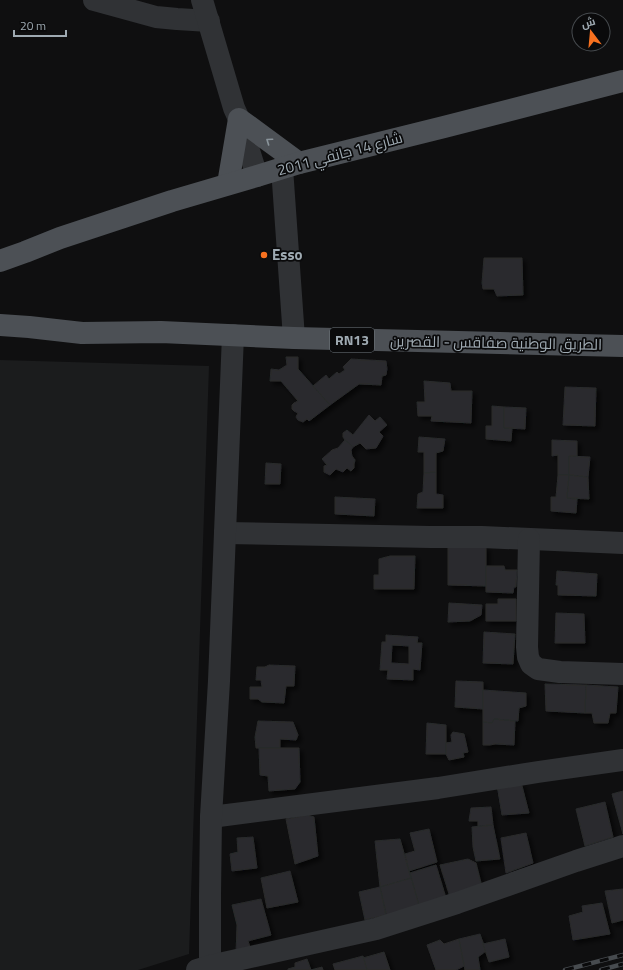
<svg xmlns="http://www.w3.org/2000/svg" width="623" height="970" font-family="'Titillium Web',Cairo,sans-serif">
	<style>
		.built { fill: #1b1c1d }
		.building { fill: #2a2b2d; stroke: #292a2c; fill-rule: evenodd; filter: url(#shadow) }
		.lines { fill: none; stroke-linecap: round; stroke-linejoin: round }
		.minor { stroke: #303235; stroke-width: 22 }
		.major { stroke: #4c5055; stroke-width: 22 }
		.rail-casing { stroke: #474b4f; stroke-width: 4.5 }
		.rail { stroke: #0a0a0b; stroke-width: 3; stroke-dasharray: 9; stroke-linecap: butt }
		.oneway { stroke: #8a949b }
		.poi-dot { fill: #f8711f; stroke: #0a0a0b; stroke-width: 1.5 }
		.labels { text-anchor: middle; stroke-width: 3.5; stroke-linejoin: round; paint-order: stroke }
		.shield { fill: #0a0a0b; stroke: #727a80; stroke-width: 1 }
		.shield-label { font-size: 14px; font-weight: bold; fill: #9faab2 }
		.street-label { font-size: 15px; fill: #9faab2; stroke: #0a0a0b }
		.poi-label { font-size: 15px; font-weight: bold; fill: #9faab2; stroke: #0a0a0b; text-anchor: start }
	</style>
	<defs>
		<filter id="shadow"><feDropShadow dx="3.5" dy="3.5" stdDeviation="2" flood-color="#0009"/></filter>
	</defs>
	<rect width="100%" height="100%" fill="#0f0f10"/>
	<!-- built -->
	<polygon class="built" points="0,360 209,366 189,954 138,970 0,970"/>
	<!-- building -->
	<g class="building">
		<polygon points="484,258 522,258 523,295 497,296 494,289 483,289 482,283"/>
		<polygon points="286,357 298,357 298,369 330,405 309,421 307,419 303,422 298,420 296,417 298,413 294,411 292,409 292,405 294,403 298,401 281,381 270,381 271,369 279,370 287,365"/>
		<polygon points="351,359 386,361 387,369 386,375 382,376 381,385 359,384 330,405 313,386 326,375 329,379 337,372 339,374 345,370 343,367"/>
		<polygon points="424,381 450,383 451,391 472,391 471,423 431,421 432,416 418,416 417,402 425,402"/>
		<polygon points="565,387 596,388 595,426 563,425"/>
		<polygon points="492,406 504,407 504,428 512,428 511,441 486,439 486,426 492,426"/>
		<polygon points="504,407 526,408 525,429 504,428"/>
		<polygon points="369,415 375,421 380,417 387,425 379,432 383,436 382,438 376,448 366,449 360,443 353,447 345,440 343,437 343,433 347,430 353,435"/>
		<polygon points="419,437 445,439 443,451 436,453 436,472 424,473 424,452 418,452"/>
		<polygon points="345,440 353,447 351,450 352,456 355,460 354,464 354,468 351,471 347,468 343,472 336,469 330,475 324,472 324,466 327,465 322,459 332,450 338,448"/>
		<polygon points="552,440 577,441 577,456 569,456 569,475 558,475 558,455 552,456"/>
		<polygon points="569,456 590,457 588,477 569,475"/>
		<polygon points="266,463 281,464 280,484 265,484"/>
		<polygon points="436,472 436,494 443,495 443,508 417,508 418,494 423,492 424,473"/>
		<polygon points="558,475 569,475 567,498 577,499 576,513 551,511 551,497 556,497"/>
		<polygon points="569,475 588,477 589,499 567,498"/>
		<polygon points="335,497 375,499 374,516 335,514"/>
		<polygon points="448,547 486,547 486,586 448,585"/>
		<polygon points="390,556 415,556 414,589 374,589 374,575 379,575 379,559"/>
		<polygon points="486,566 504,566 505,570 517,570 516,587 514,587 513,593 486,592"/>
		<polygon points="557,571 597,574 596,596 558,595 558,585 556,585"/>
		<polygon points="498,599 516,599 516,621 486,621 486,604 498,604"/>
		<polygon points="449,603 482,605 481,615 470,621 448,622"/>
		<polygon points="556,613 584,614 585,643 555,643"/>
		<polygon points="484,632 515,634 513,664 483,663"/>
		<path d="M386 635 418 637 417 643H422L420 670 413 669V680L387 679 388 670H380L382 642H386ZM392 645 409 646V664L391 663Z"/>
		<polygon points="269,665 295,666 294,686 286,686 284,703 262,702 258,699 250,699 250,687 262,687 261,680 256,680 257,667 265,667"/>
		<polygon points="456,681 483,682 483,709 455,707"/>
		<polygon points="545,684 586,685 585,713 546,711"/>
		<polygon points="586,685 618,687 616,713 610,713 608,723 594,723 592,713 585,713"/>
		<polygon points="483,690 526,693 526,706 519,708 518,721 494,719 492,723 483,722"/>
		<polygon points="494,719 515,721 514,745 495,744 490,745 483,745 483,722 492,723"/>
		<polygon points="258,721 293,722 298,735 296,740 280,739 280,748 256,748 255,737"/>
		<polygon points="427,723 446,725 446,754 426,754"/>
		<polygon points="453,732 464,734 468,752 463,753 464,757 449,760 446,754 446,743 452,742 451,735"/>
		<polygon points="259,748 299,748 300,782 295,789 269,791 268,776 260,775"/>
		<polygon points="521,782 529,813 502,815 497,785"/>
		<polygon points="623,791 623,834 612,794"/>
		<polygon points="605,802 613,837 585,846 576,809"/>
		<polygon points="491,807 493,825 478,826 478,821 469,821 471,808"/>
		<polygon points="307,815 314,817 318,856 295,864 286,819"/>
		<polygon points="493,825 500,859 476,861 473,847 472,827"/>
		<polygon points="429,829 437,862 409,871 405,854 415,851 410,833"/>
		<polygon points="526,833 533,863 506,873 501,838"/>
		<polygon points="253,837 257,868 232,871 230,854 238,852 237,838"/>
		<polygon points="400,839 411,878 380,887 375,841"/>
		<polygon points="468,859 476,863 482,887 450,897 440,865"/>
		<polygon points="436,865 446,898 419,905 410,873"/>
		<polygon points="290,871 298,902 267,908 261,878"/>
		<polygon points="411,878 420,908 387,917 380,887"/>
		<polygon points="380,887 386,915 365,920 359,892"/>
		<polygon points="623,889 623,920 612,923 605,891"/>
		<polygon points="261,899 271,935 248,941 251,950 236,953 237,925 232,905"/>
		<polygon points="602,903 610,934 573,940 569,916 583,912 582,906"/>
		<polygon points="480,934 486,951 478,957 480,970 465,970 459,939"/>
		<polygon points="459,939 464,966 456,970 436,970 427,945 440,940 444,944"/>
		<polygon points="505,939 509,957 489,962 483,944"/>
		<polygon points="384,952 390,970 367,970 363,958"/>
		<polygon points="363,956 367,970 335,970 333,964"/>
		<polygon points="307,959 311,970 322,967 323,970 288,970 288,969 295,967 295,963"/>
	</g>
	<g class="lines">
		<!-- minor -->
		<g class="minor">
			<polyline points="94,0 156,17 177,19 209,21"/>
			<polyline points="202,0 234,108 239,119 257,176"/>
			<polyline points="282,168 294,338"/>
			<polyline points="225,533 430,537 482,537 623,543"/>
			<polyline points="529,539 527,647 528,657 531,664 538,669 560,672 623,674"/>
			<polyline points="211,817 438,788 538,772 623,760"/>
			<polyline points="210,966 210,895 211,817 219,681 233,335"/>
			<polyline points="197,970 210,966 376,929 457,903 576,861 623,846"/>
		</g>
		<!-- major -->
		<g class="major">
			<polyline points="228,184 239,119 299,163"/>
			<polyline points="0,261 25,252 60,238 172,201 257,176 299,163 444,127 623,81"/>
			<polyline points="0,325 29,327 82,333 161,332 294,338 623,346"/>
		</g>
		<!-- rail casing -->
		<g class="rail-casing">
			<g id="rail">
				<polyline points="565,970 623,955"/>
				<polyline points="601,970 623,964"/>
			</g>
		</g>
		<!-- rail -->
		<use href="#rail" class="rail"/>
	</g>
	<!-- one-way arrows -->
	<defs><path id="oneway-chevron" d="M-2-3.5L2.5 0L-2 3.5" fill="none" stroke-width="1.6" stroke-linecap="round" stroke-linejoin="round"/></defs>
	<use class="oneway" href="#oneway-chevron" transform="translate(269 141) rotate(-145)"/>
	<!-- markers -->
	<circle class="poi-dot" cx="264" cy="255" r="4"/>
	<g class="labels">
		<!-- shield labels -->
		<rect class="shield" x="330" y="328" width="44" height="24" rx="3"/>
		<g class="shield-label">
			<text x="352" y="345">RN13</text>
		</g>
		<!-- street labels -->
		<g class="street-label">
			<text transform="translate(340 154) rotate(-15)" y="5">شارع 14 جانفي 2011</text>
			<text transform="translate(496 343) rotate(1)" y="5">الطريق الوطنية صفاقس - القصرين</text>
		</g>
		<!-- poi labels -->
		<g class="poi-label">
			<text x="272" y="260">Esso</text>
		</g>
	</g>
	<!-- north arrow -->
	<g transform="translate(591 32) rotate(344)"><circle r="19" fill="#0a0a0b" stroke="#464a4e"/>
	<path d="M0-3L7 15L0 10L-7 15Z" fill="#f8711f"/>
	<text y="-6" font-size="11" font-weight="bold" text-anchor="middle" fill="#9faab2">ش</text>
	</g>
	<!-- scale -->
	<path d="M14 30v6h52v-6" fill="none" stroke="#9faab2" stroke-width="2"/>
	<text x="20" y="30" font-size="12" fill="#9faab2" stroke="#0a0a0b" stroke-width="3" paint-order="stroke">20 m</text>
</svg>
